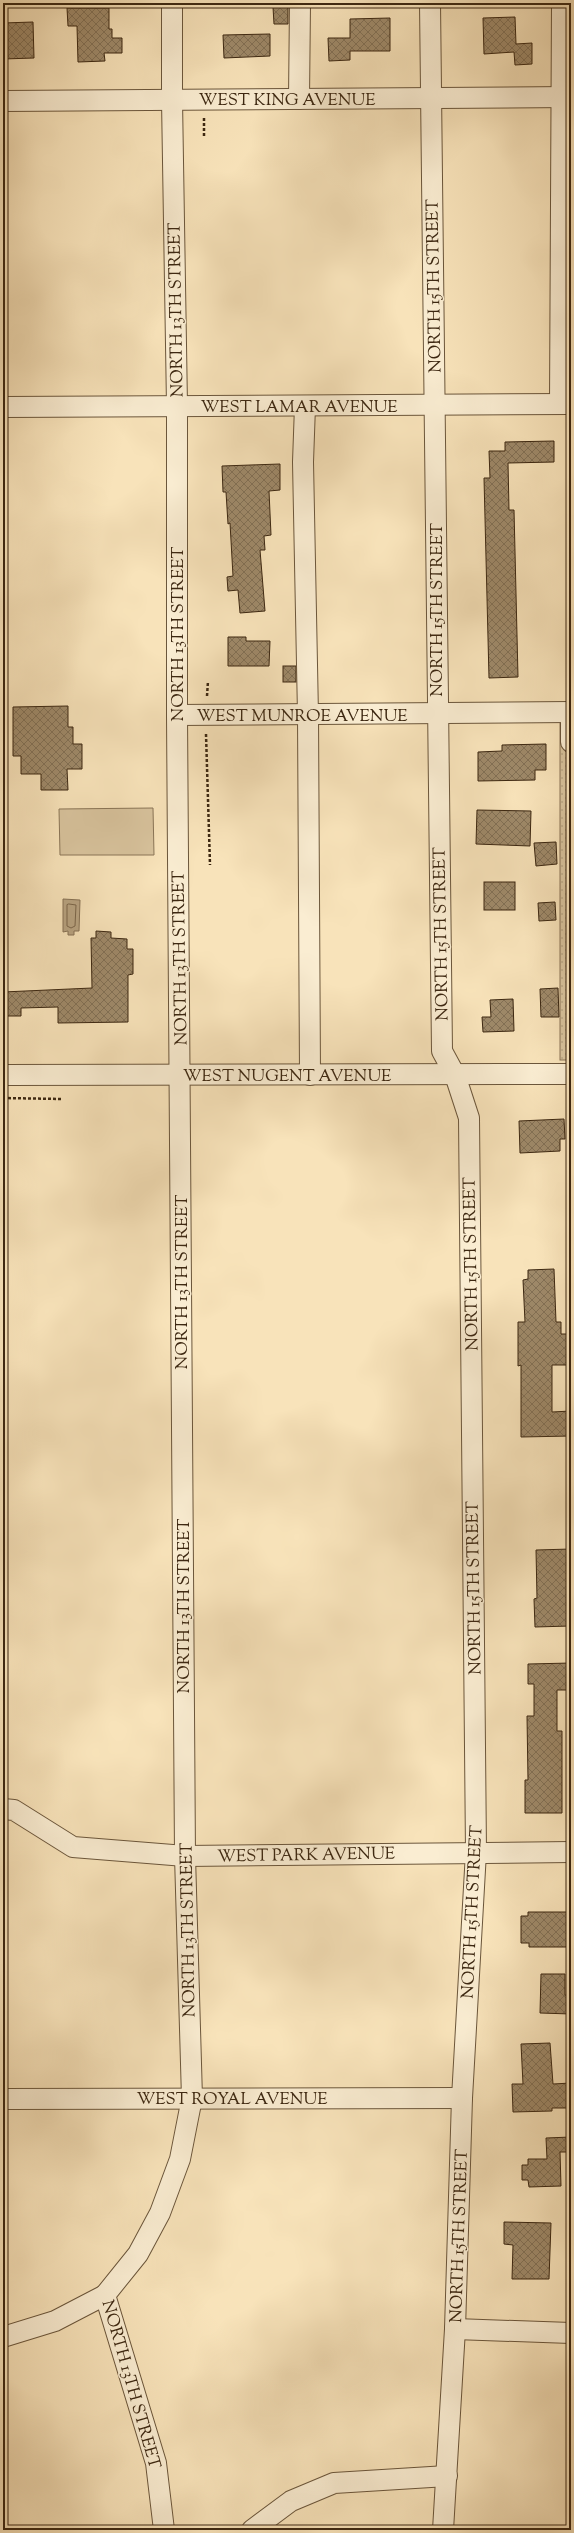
<svg xmlns="http://www.w3.org/2000/svg" width="574" height="2533" font-family="'Sorts Mill Goudy',serif">
	<style>
		.grass { fill: url(#grass-dots); stroke: #8a7557 }
		.garden { fill: #d8c39d; stroke: #8a7557 }
		.water { fill: #b8a381; stroke: #867154 }
		.lines { fill: none; stroke-linecap: round; stroke-linejoin: round }
		.shore { stroke: #7a6549; stroke-width: 1 }
		.building { fill: url(#building-cross-hatch); stroke: #3c2711 }
		.minor-casing { stroke: #6b563b; stroke-width: 22 }
		.path { stroke: #3c2711; stroke-width: 2.5; stroke-dasharray: 3 2; stroke-linecap: butt }
		.minor { stroke: #faedd2; stroke-width: 20 }
		.labels { text-anchor: middle; stroke-width: 3; stroke-linejoin: round; paint-order: stroke }
		.street-label { font-size: 17px; fill: #3c2711; stroke: #faedd2 }
	</style>
	<defs>
		<pattern id="grass-dots" width="8" height="8" patternUnits="userSpaceOnUse"><rect width="8" height="8" fill="#d8c39d"/><path d="M2 2h.1M6 6h.1" fill="none" stroke="#baa886" stroke-width="1.8" stroke-linecap="round"/></pattern>
		<pattern id="building-cross-hatch" width="8" height="8" patternUnits="userSpaceOnUse"><rect width="8" height="8" fill="#9e8969"/><path d="M0 0l8 8M0 8l8-8" fill="none" stroke="#827055"/></pattern>
	</defs>
	<rect width="100%" height="100%" fill="#f8e3ba"/>
	<filter id="stains"><feTurbulence type="fractalNoise" baseFrequency=".005" numOctaves="4"/><feColorMatrix values="0 0 0 0 .2 0 0 0 0 .09 0 0 0 0 .02 0 0 0 .5 -.17"/></filter>
	<radialGradient id="worn" r=".72"><stop offset=".6" stop-color="#630" stop-opacity="0"/><stop offset="1" stop-color="#630" stop-opacity=".3"/></radialGradient>
	<!-- grass -->
	<rect class="grass" x="560" y="722" width="11" height="338"/>
	<!-- garden -->
	<polygon class="garden" points="153,808 154,855 60,855 59,809"/>
	<!-- water -->
	<polygon class="water" points="63,899 80,900 79,931 74,931 74,935 68,935 68,931 63,932"/>
	<g class="lines">
		<!-- shore -->
		<polygon class="shore" points="69,904 76,905 75,926 71,928 67,926 67,905"/>
	</g>
	<!-- building -->
	<g class="building">
		<polygon points="273,7 288,7 288,24 274,24"/>
		<polygon points="67,8 109,8 109,29 112,29 112,38 122,38 122,53 104,53 105,61 78,62 77,26 68,26"/>
		<polygon points="515,17 516,44 532,43 532,64 515,65 514,52 484,54 483,18"/>
		<polygon points="390,18 390,51 350,51 350,60 329,61 328,38 350,38 350,19"/>
		<polygon points="33,22 34,58 3,59 3,23"/>
		<polygon points="270,34 270,56 224,58 223,35"/>
		<polygon points="554,441 554,462 508,463 509,510 514,510 518,677 489,678 484,478 490,478 489,451 505,451 505,442"/>
		<polygon points="280,464 280,490 269,491 271,535 264,536 265,550 260,550 265,611 240,613 238,590 228,591 227,577 233,576 230,523 228,524 226,492 223,492 222,466"/>
		<polygon points="228,637 246,637 246,641 270,641 269,666 228,666"/>
		<rect x="283" y="666" width="13" height="16"/>
		<polygon points="68,706 68,727 73,727 73,744 82,744 82,769 67,769 68,790 41,790 41,774 21,774 21,756 13,756 13,707"/>
		<polygon points="546,744 546,770 535,770 535,780 478,781 478,752 502,751 502,745"/>
		<polygon points="477,810 531,811 530,846 476,844"/>
		<polygon points="556,842 557,864 536,866 534,843"/>
		<rect x="484" y="882" width="31" height="28"/>
		<polygon points="555,902 556,920 539,921 538,903"/>
		<polygon points="96,931 111,932 111,938 127,939 127,949 133,949 133,974 128,975 128,1022 58,1023 58,1007 21,1008 21,1016 3,1016 3,992 92,988 91,938 96,938"/>
		<polygon points="558,988 559,1017 541,1017 540,989"/>
		<polygon points="513,999 514,1031 483,1032 482,1017 491,1017 490,1000"/>
		<polygon points="564,1119 565,1139 560,1139 560,1151 520,1153 519,1121"/>
		<polygon points="554,1269 556,1322 561,1322 561,1334 571,1334 571,1365 552,1365 552,1412 571,1411 571,1436 521,1437 521,1365 518,1366 518,1322 525,1322 523,1280 528,1279 528,1270"/>
		<polygon points="571,1549 571,1574 568,1574 570,1626 535,1627 534,1599 537,1598 536,1550"/>
		<polygon points="571,1663 571,1690 557,1690 557,1731 562,1731 562,1813 525,1813 525,1780 528,1780 527,1716 534,1716 534,1684 528,1684 528,1664"/>
		<polygon points="528,1912 571,1912 571,1947 529,1947 529,1943 521,1943 521,1916 528,1916"/>
		<polygon points="541,1974 565,1974 565,1995 571,1996 571,2014 540,2013"/>
		<polygon points="550,2043 553,2084 571,2083 571,2108 552,2108 552,2111 513,2112 512,2084 523,2084 521,2044"/>
		<polygon points="571,2137 571,2152 560,2152 561,2186 529,2187 528,2180 522,2180 522,2165 528,2165 528,2159 547,2159 546,2138"/>
		<polygon points="504,2222 551,2223 549,2279 512,2279 513,2245 504,2244"/>
	</g>
	<g class="lines">
		<!-- minor casing -->
		<g class="minor-casing">
			<g id="minor">
				<polyline points="430,3 442,1051 455,1075 469,1118 476,1852 462,2098 455,2329 443,2530"/>
				<polyline points="299,99 300,3"/>
				<polyline points="3,101 571,97"/>
				<polyline points="560,404 562,3"/>
				<polyline points="305,406 303,462 308,715 310,1075"/>
				<polyline points="3,407 571,404"/>
				<polyline points="571,712 571,742"/>
				<polyline points="177,715 571,712"/>
				<polyline points="3,1075 571,1074"/>
				<polyline points="3,1809 14,1810 73,1847 185,1856 571,1852"/>
				<polyline points="3,2099 462,2098"/>
				<polyline points="455,2329 571,2333"/>
				<polyline points="3,2337 55,2321 105,2295"/>
				<polyline points="164,2530 156,2463 105,2295 138,2254 160,2213 180,2159 192,2098 185,1856 177,715 177,406 172,100 172,3"/>
				<polyline points="252,2530 291,2501 334,2483 447,2476"/>
			</g>
		</g>
		<!-- path -->
		<g class="path">
			<polyline points="204,118 204,137"/>
			<polyline points="207,696 208,681"/>
			<polyline points="206,734 210,865"/>
			<polyline points="3,1098 62,1099"/>
		</g>
		<!-- minor -->
		<use href="#minor" class="minor"/>
	</g>
	<g class="labels">
		<!-- street labels -->
		<g class="street-label">
			<text x="287" y="105">WEST KING AVENUE</text>
			<text transform="translate(433 286) rotate(-91)" y="6">NORTH 15TH STREET</text>
			<text transform="translate(175 310) rotate(-91)" y="6">NORTH 13TH STREET</text>
			<text x="299" y="412">WEST LAMAR AVENUE</text>
			<text transform="translate(436 610) rotate(-90)" y="6">NORTH 15TH STREET</text>
			<text transform="translate(177 634) rotate(-90)" y="6">NORTH 13TH STREET</text>
			<text x="302" y="721">WEST MUNROE AVENUE</text>
			<text transform="translate(440 934) rotate(-91)" y="6">NORTH 15TH STREET</text>
			<text transform="translate(179 958) rotate(-91)" y="6">NORTH 13TH STREET</text>
			<text x="287" y="1081">WEST NUGENT AVENUE</text>
			<text transform="translate(470 1264) rotate(-91)" y="6">NORTH 15TH STREET</text>
			<text transform="translate(181 1282) rotate(-90)" y="6">NORTH 13TH STREET</text>
			<text transform="translate(473 1588) rotate(-91)" y="6">NORTH 15TH STREET</text>
			<text transform="translate(183 1606) rotate(-90)" y="6">NORTH 13TH STREET</text>
			<text transform="translate(306 1854) rotate(-1)" y="6">WEST PARK AVENUE</text>
			<text transform="translate(471 1912) rotate(-87)" y="6">NORTH 15TH STREET</text>
			<text transform="translate(187 1930) rotate(-91)" y="6">NORTH 13TH STREET</text>
			<text x="232" y="2104">WEST ROYAL AVENUE</text>
			<text transform="translate(458 2236) rotate(-88)" y="6">NORTH 15TH STREET</text>
			<text transform="translate(132 2384) rotate(74)" y="6">NORTH 13TH STREET</text>
		</g>
	</g>
	<!-- margin -->
	<rect width="574" height="2533" fill="none" stroke="#f8e3ba" stroke-width="16"/>
	<rect x="4" y="4" width="566" height="2525" fill="none" stroke="#3c2711" stroke-width="2"/>
	<rect x="8" y="8" width="558" height="2517" fill="none" stroke="#3c2711"/>
	<rect width="100%" height="100%" filter="url(#stains)"/>
	<rect width="100%" height="100%" fill="url(#worn)"/>
</svg>
